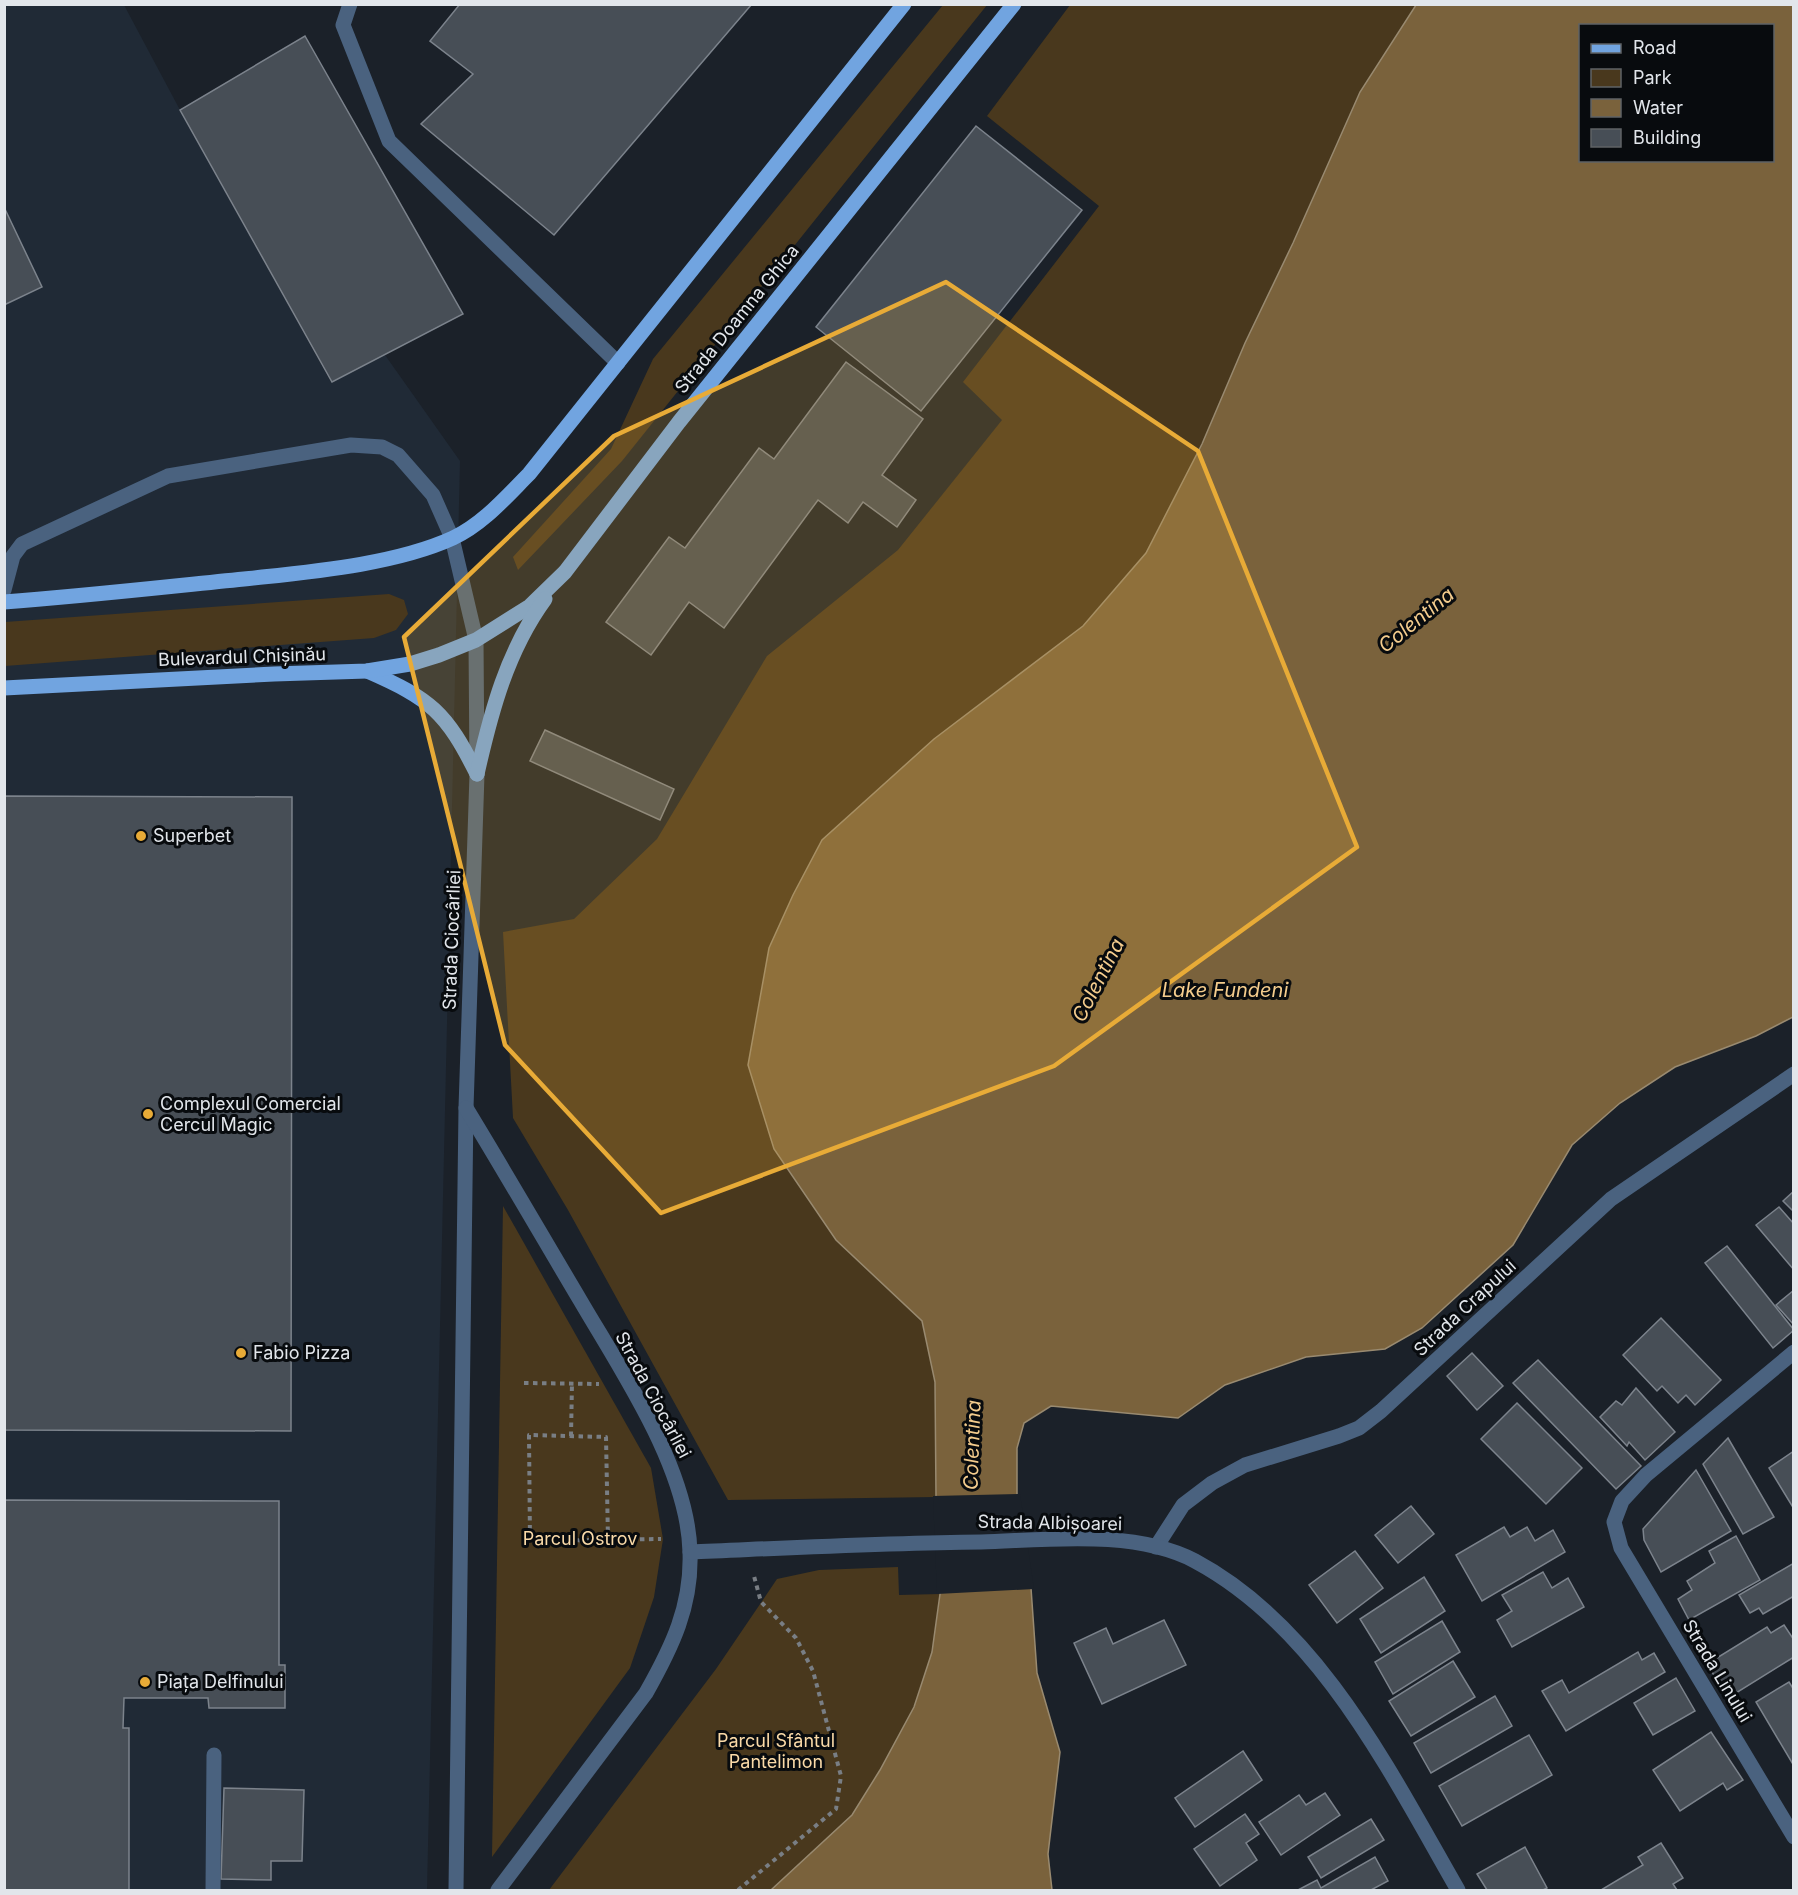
<svg xmlns="http://www.w3.org/2000/svg" width="1798" height="1895" font-family="Inter,sans-serif">
	<style>
		.built { fill: #202a36 }
		.green { fill: #49381d }
		.water { fill: #7a623c; stroke: #998a70; stroke-width: 1.5; fill-rule: evenodd }
		.pier { fill: #1b2129 }
		.building { fill: #474e56; stroke: #7c838c; stroke-width: 1.5 }
		.lines { fill: none; stroke-linecap: round; stroke-linejoin: round }
		.path { stroke: #797e84; stroke-width: 4; stroke-dasharray: 4.5 4.5; stroke-linecap: butt }
		.minor { stroke: #4a627f; stroke-width: 15 }
		.major { stroke: #71a4e0; stroke-width: 15 }
		.marked { fill: #e8ab37; fill-opacity: 0.2; stroke: #e8ab37; stroke-width: 4.5; stroke-linejoin: round }
		.poi-dot { fill: #e8ab37; stroke: #080b0e; stroke-width: 2 }
		.labels { text-anchor: middle; stroke-width: 6; stroke-linejoin: round; paint-order: stroke }
		.street-label { font-size: 18px; fill: #e2e6eb; stroke: #080b0e }
		.poi-label { font-size: 18px; fill: #e2e6eb; stroke: #080b0e; text-anchor: start }
		.park-label { font-size: 18px; fill: #fadaa8; stroke: #080b0e }
		.water-label { font-size: 20px; font-style: italic; fill: #f4cc8d; stroke: #080b0e }
	</style>
	<rect width="100%" height="100%" fill="#1b2129"/>
	<!-- built -->
	<polygon class="built" points="5,5 124,5 180,110 331,382 385,355 460,461 427,1890 5,1890"/>
	<!-- green -->
	<g class="green">
		<polygon points="943,5 987,5 622,461 518,570 513,557 611,449 653,359"/>
		<polygon points="1070,5 1416,5 1360,92 1293,243 1245,343 1202,444 1146,553 1083,626 934,739 822,840 793,895 769,948 748,1065 774,1148 836,1240 922,1321 935,1382 936,1497 728,1500 568,1210 513,1118 503,932 574,919 657,839 767,656 898,550 1002,420 963,382 1099,206 987,116"/>
		<polygon points="389,594 404,600 408,614 396,630 374,638 5,666 5,622"/>
		<polygon points="503,1206 651,1468 663,1539 654,1597 630,1668 492,1857"/>
		<polygon points="898,1567 899,1595 940,1594 932,1652 914,1707 880,1770 852,1815 771,1890 549,1890 716,1669 777,1579 819,1570"/>
	</g>
	<!-- water -->
	<path class="water" d="M1416 5H1793V1017L1756 1036 1675 1067 1620 1103 1572 1145 1513 1245 1422 1328 1385 1349 1306 1357 1225 1385 1178 1418 1051 1406 1024 1423 1017 1448V1502L1031 1588 1037 1673 1060 1752 1048 1854 1052 1890H771L852 1815 880 1770 914 1707 932 1652 940 1594 936 1497 935 1382 922 1321 836 1240 774 1149 748 1065 769 948 793 895 822 840 934 739 1083 626 1146 553 1202 444 1245 343 1293 243 1360 92ZM1580 26H1772V160H1580Z"/>
	<!-- pier -->
	<polygon class="pier" points="1020,1494 1034,1589 937,1594 933,1496"/>
	<!-- building -->
	<g class="building">
		<polygon points="460,4 752,4 554,235 421,124 473,74 430,41"/>
		<polygon points="305,36 463,314 332,382 180,110"/>
		<polygon points="976,126 1082,210 921,411 816,327"/>
		<polygon points="4,207 42,287 4,305"/>
		<polygon points="846,362 923,419 882,475 916,500 897,527 863,502 848,523 818,500 724,628 689,602 651,655 606,622 669,537 685,548 759,448 774,459"/>
		<polygon points="545,730 674,789 660,820 530,761"/>
		<polygon points="4,796 292,797 291,1431 4,1430"/>
		<polygon points="1794,1191 1794,1212 1783,1201"/>
		<polygon points="1779,1207 1794,1224 1794,1270 1756,1225"/>
		<polygon points="1727,1246 1794,1330 1773,1348 1705,1263"/>
		<polygon points="1794,1290 1794,1325 1776,1305"/>
		<polygon points="1661,1318 1721,1380 1695,1405 1686,1395 1678,1403 1662,1386 1657,1391 1623,1355"/>
		<polygon points="1472,1353 1503,1386 1477,1410 1447,1376"/>
		<polygon points="1538,1360 1641,1466 1616,1489 1513,1383"/>
		<polygon points="1636,1388 1675,1432 1645,1460 1629,1442 1627,1446 1600,1417 1616,1401 1622,1405"/>
		<polygon points="1517,1403 1582,1468 1546,1504 1481,1439"/>
		<polygon points="1728,1438 1774,1517 1743,1534 1703,1464"/>
		<polygon points="1794,1451 1794,1509 1769,1468"/>
		<polygon points="1696,1470 1731,1531 1661,1572 1644,1540 1643,1529"/>
		<polygon points="4,1500 279,1501 279,1665 285,1665 285,1708 209,1708 208,1698 124,1698 123,1728 129,1728 129,1890 4,1890"/>
		<polygon points="1411,1506 1434,1534 1398,1563 1375,1535"/>
		<polygon points="1504,1527 1510,1537 1527,1527 1535,1541 1553,1530 1565,1552 1482,1601 1456,1555"/>
		<polygon points="1736,1536 1760,1580 1689,1620 1678,1599 1692,1590 1687,1581 1715,1563 1709,1551"/>
		<polygon points="1355,1551 1383,1588 1337,1623 1309,1585"/>
		<polygon points="1794,1563 1794,1596 1763,1614 1759,1608 1750,1613 1739,1595"/>
		<polygon points="1543,1572 1552,1588 1568,1578 1584,1607 1512,1647 1497,1620 1512,1611 1502,1595"/>
		<polygon points="1424,1577 1445,1611 1381,1653 1360,1619"/>
		<polygon points="1164,1620 1186,1665 1102,1704 1074,1643 1106,1628 1113,1644"/>
		<polygon points="1442,1621 1460,1652 1393,1694 1375,1662"/>
		<polygon points="1784,1625 1794,1640 1794,1657 1728,1698 1707,1664 1767,1627 1771,1633"/>
		<polygon points="1638,1652 1642,1660 1654,1653 1665,1672 1566,1731 1542,1691 1562,1680 1569,1693"/>
		<polygon points="1453,1661 1475,1697 1411,1736 1389,1701"/>
		<polygon points="1676,1678 1695,1711 1653,1735 1634,1703"/>
		<polygon points="1789,1682 1794,1690 1794,1766 1756,1702"/>
		<polygon points="1495,1696 1512,1726 1431,1773 1414,1743"/>
		<polygon points="1711,1732 1743,1780 1727,1790 1723,1783 1680,1811 1653,1770"/>
		<polygon points="1529,1735 1552,1775 1462,1826 1439,1786"/>
		<polygon points="1243,1751 1262,1780 1195,1827 1175,1798"/>
		<polygon points="224,1788 304,1790 302,1861 271,1861 271,1880 221,1879"/>
		<polygon points="1325,1793 1340,1815 1281,1855 1259,1822 1299,1795 1306,1805"/>
		<polygon points="1245,1814 1259,1834 1246,1843 1257,1860 1220,1886 1194,1849"/>
		<polygon points="1371,1819 1384,1840 1321,1878 1308,1857"/>
		<polygon points="1661,1843 1683,1878 1673,1884 1677,1890 1601,1890 1643,1865 1638,1857"/>
		<polygon points="1525,1847 1547,1888 1543,1890 1487,1890 1477,1874"/>
		<polygon points="1375,1857 1388,1881 1371,1890 1298,1890 1317,1880 1321,1888"/>
	</g>
	<g class="lines">
		<!-- path -->
		<g class="path">
			<polyline points="524,1383 599,1384"/>
			<polyline points="571,1436 572,1383"/>
			<polyline points="608,1540 606,1437 529,1435 530,1541 661,1539"/>
			<polyline points="738,1890 836,1809 841,1776 813,1671 796,1638 761,1602 754,1576"/>
		</g>
		<!-- minor -->
		<g class="minor">
			<polyline points="350,4 343,25 389,141 618,363"/>
			<polyline points="4,590 13,556 22,544 168,476 351,445 382,447 398,455 433,495 452,538 476,640 477,774 466,1108 456,1890"/>
			<path d="M466 1108C505 1172 542 1236 580 1300 622 1372 688 1468 690 1552 692 1606 672 1647 646 1693L498 1890"/>
			<polyline points="1794,1352 1646,1475 1622,1501 1614,1522 1621,1548 1794,1837"/>
			<polyline points="1156,1547 1183,1505 1212,1483 1245,1465 1339,1436 1359,1428 1381,1411 1611,1199 1794,1074"/>
			<path d="M690 1552C787 1548 884 1543 981 1542 1048 1540 1134 1529 1195 1561 1320 1628 1390 1772 1458 1890"/>
			<polyline points="213,1890 214,1755"/>
		</g>
		<!-- major -->
		<g class="major">
			<path d="M4 602C85 596 164 587 244 579 308 572 394 565 453 538 483 524 506 497 529 474L904 4"/>
			<path d="M367 671C431 699 446 712 477 774"/>
			<polyline points="4,688 274,674 367,671 410,664 439,655 476,640 530,606 565,572 679,422 1014,4"/>
			<path d="M477 774C491 712 507 651 545 599"/>
		</g>
	</g>
	<!-- marked area -->
	<path class="marked" d="M946 282 1198 451 1357 847 1054 1066 661 1213 505 1045 404 637 614 436Z"/>
	<!-- markers -->
	<g class="poi-dot">
		<circle cx="141" cy="836" r="6"/>
		<circle cx="148" cy="1114" r="6"/>
		<circle cx="241" cy="1353" r="6"/>
		<circle cx="145" cy="1682" r="6"/>
	</g>
	<g class="labels">
		<!-- street labels -->
		<g class="street-label">
			<text transform="translate(737 319) rotate(-51)" y="6">Strada Doamna Ghica</text>
			<text transform="translate(242 657) rotate(-2)" y="6">Bulevardul Chișinău</text>
			<text transform="translate(452 940) rotate(-88)" y="6">Strada Ciocârliei</text>
			<text transform="translate(1465 1308) rotate(-43)" y="6">Strada Crapului</text>
			<text transform="translate(653 1395) rotate(62)" y="6">Strada Ciocârliei</text>
			<text transform="translate(1050 1523) rotate(1)" y="6">Strada Albișoarei</text>
			<text transform="translate(1717 1671) rotate(59)" y="6">Strada Linului</text>
		</g>
		<!-- poi labels -->
		<g class="poi-label">
			<text x="153" y="842">Superbet</text>
			<text x="160" y="1110">Complexul Comercial<tspan x="160" dy="21">Cercul Magic</tspan></text>
			<text x="253" y="1359">Fabio Pizza</text>
			<text x="157" y="1688">Piața Delfinului</text>
		</g>
		<!-- park labels -->
		<g class="park-label">
			<text x="580" y="1545">Parcul Ostrov</text>
			<text x="776" y="1747">Parcul Sfântul<tspan x="776" dy="21">Pantelimon</tspan></text>
		</g>
		<!-- water labels -->
		<g class="water-label">
			<text transform="translate(1416 620) rotate(-39)" y="7">Colentina</text>
			<text transform="translate(1098 980) rotate(-63)" y="7">Colentina</text>
			<text x="1225" y="997">Lake Fundeni</text>
			<text transform="translate(972 1445) rotate(-88)" y="7">Colentina</text>
		</g>
	</g>
	<!-- border -->
	<rect width="1798" height="1895" fill="none" stroke="#e2e6eb" stroke-width="12"/>
	<!-- legend -->
	<rect x="1579" y="24" width="195" height="138" fill="#080b0e" stroke="#5f6366" stroke-width="1.5"/>
	<rect x="1591" y="44" width="30" height="9" fill="#71a4e0" stroke="#5f6366" stroke-width="1.5"/>
	<text x="1633" y="54" font-size="18" fill="#e2e6eb">Road</text>
	<rect x="1591" y="69" width="30" height="18" fill="#49381d" stroke="#5f6366" stroke-width="1.5"/>
	<text x="1633" y="84" font-size="18" fill="#e2e6eb">Park</text>
	<rect x="1591" y="99" width="30" height="18" fill="#7a623c" stroke="#5f6366" stroke-width="1.5"/>
	<text x="1633" y="114" font-size="18" fill="#e2e6eb">Water</text>
	<rect x="1591" y="129" width="30" height="18" fill="#474e56" stroke="#5f6366" stroke-width="1.5"/>
	<text x="1633" y="144" font-size="18" fill="#e2e6eb">Building</text>
</svg>
